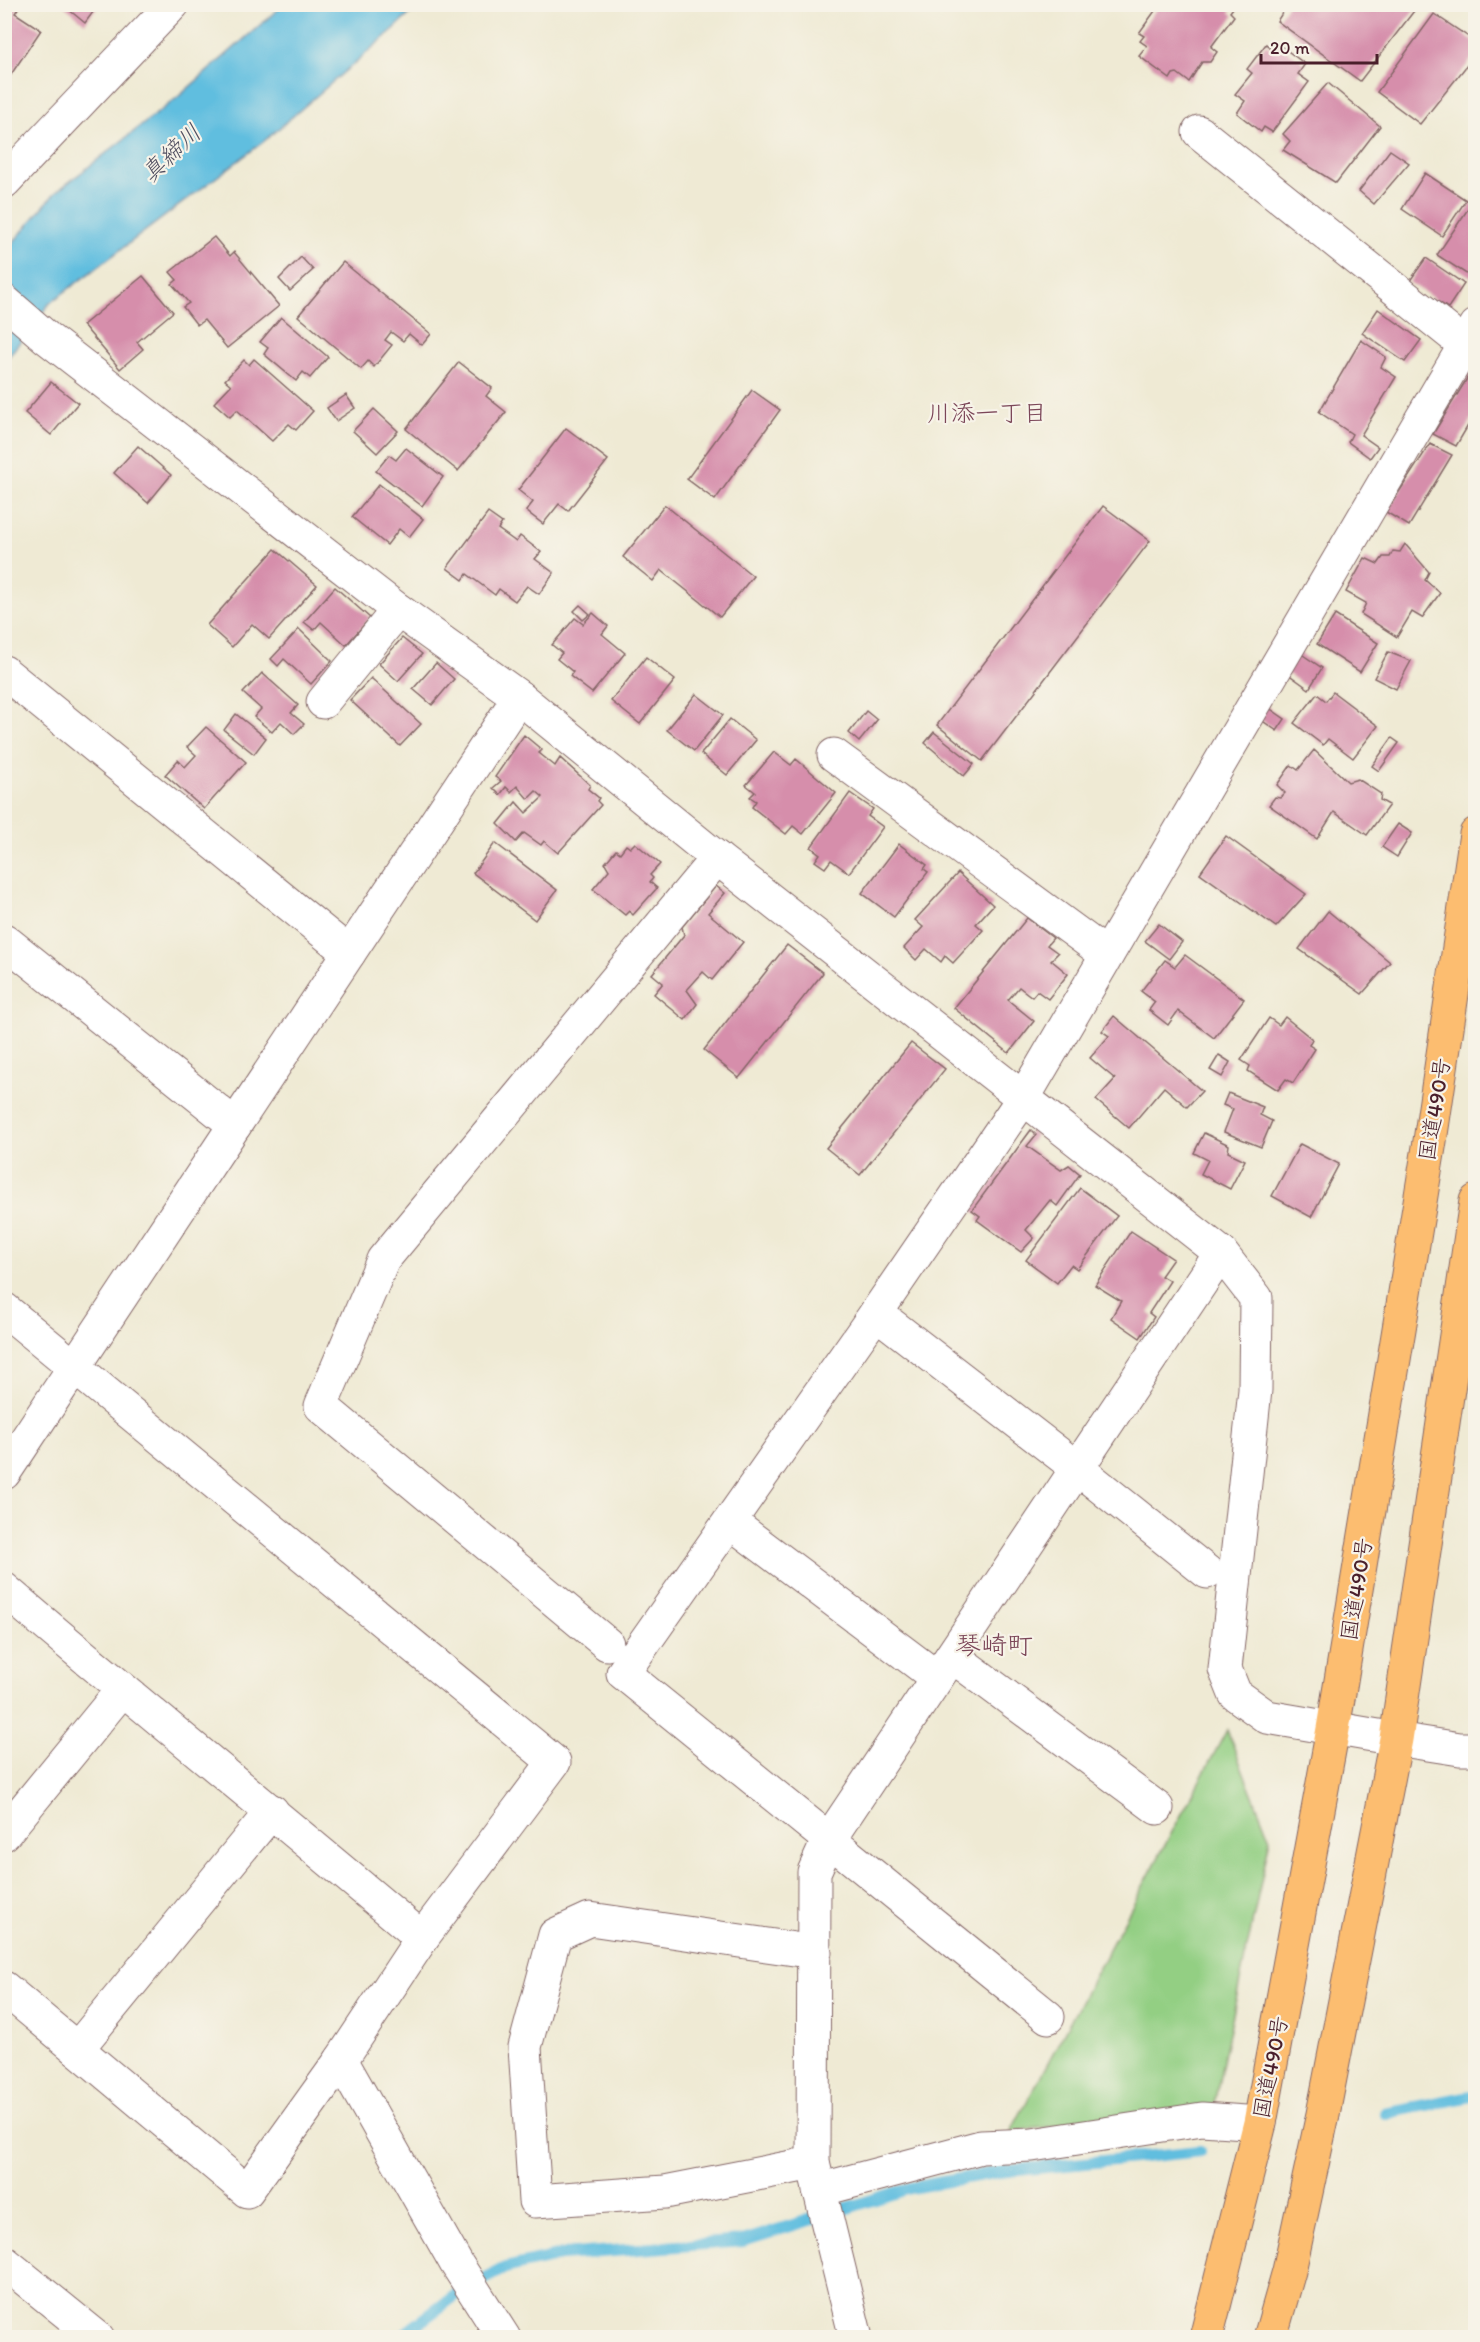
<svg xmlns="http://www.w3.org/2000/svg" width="1480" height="2342" font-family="Itim,'Klee One',sans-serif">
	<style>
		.green { fill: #93cf83; stroke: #6e7757; stroke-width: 1.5 }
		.water { fill: #61bedf; stroke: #566e85; stroke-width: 1.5 }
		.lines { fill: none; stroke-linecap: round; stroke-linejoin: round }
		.stream { stroke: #61bedf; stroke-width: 12 }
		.building { fill: #d68eab }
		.minor-casing { stroke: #846666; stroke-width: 35 }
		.highway-casing { stroke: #846666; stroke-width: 35 }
		.minor { stroke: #fff; stroke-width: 33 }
		.highway { stroke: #fcbd6f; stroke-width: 33 }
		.labels { text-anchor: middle; stroke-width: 4.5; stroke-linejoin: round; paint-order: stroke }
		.street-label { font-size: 22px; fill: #4a1f2b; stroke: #f7f3e8 }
		.water-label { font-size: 24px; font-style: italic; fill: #514f61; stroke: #f7f3e8 }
		.neighbourhood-label { font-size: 24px; fill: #7b4658; stroke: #f7f3e8 }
		.quarter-label { font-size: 26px; fill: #7b4658; stroke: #f7f3e8 }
	</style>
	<rect width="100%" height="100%" fill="#f7f3e8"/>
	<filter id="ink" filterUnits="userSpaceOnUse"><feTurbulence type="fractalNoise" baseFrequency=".0167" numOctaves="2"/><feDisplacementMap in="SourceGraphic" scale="12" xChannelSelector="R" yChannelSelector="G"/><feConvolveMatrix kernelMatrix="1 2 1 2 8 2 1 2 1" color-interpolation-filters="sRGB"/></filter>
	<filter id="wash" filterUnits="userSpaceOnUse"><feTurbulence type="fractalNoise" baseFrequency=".008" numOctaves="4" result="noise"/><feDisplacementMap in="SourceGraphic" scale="24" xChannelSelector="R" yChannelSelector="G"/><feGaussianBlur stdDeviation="1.35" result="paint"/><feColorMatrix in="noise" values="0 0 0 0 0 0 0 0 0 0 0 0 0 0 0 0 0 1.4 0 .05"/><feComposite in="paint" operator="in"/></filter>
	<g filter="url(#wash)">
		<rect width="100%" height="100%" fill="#efead4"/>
		<!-- green -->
		<polygon class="green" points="1227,1730 1270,1839 1213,2109 1011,2131"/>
		<!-- water -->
		<polygon class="water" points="283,5 419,5 394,29 263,142 50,303 5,361 5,252 55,193 178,97"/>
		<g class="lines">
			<!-- stream -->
			<g class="stream">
				<polyline points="1385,2113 1476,2095"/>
				<polyline points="399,2338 461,2291 505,2268 561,2255 743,2241 910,2188 998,2172 1200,2151"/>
			</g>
		</g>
		<g id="blocks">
			<!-- building -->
			<g class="building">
				<polygon points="4,4 15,4 19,7 15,13 41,30 10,76 4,73"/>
				<polygon points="62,4 99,4 85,23"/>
				<polygon points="1160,4 1170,8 1176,4 1229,4 1233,8 1230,12 1234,16 1211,47 1217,52 1210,62 1202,62 1189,82 1177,73 1173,74 1170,79 1139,56 1147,46 1140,41 1144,36 1139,33"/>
				<polygon points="1288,4 1414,4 1417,7 1360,81 1277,21"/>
				<polygon points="1434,14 1476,42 1476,54 1420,124 1377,92"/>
				<polygon points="1277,43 1305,64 1298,74 1309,82 1272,132 1264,127 1261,132 1237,113 1245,101 1235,94 1252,73 1247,69 1266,44 1271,49"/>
				<polygon points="1328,83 1380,126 1336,183 1283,150 1290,141 1283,134"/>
				<polygon points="1390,150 1409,163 1374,204 1359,191"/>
				<polygon points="1425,173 1466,200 1442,236 1402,209"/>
				<polygon points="1476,197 1476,270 1471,277 1437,255"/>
				<polygon points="214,237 230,256 234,252 279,306 227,348 204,320 197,325 183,307 189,303 172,284 177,280 170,272"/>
				<polygon points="301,257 313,270 290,291 279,279"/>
				<polygon points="1426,258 1464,284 1448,308 1409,282"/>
				<polygon points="343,262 431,334 422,345 409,334 403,341 391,332 385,340 392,345 374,367 368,361 361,369 298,316"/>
				<polygon points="143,276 173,312 137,342 143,349 120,369 83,325"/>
				<polygon points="1378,309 1421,340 1405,362 1362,333"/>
				<polygon points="281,317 328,357 310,378 303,372 296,381 264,354 268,348 260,342"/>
				<polygon points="1361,340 1386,357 1381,367 1396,377 1361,435 1378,447 1370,458 1348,442 1352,434 1319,412"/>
				<polygon points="254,359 313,411 296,430 289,424 272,441 237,410 230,417 214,403 231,385 225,380 244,360 249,365"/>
				<polygon points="459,362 492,388 486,396 506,412 458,471 406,429"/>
				<polygon points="1476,364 1476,412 1456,446 1433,434"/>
				<polygon points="51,382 78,403 51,435 25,413"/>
				<polygon points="752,390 780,410 715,500 687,479"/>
				<polygon points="346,395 355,408 336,421 327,408"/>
				<polygon points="374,409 398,431 377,453 353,431"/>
				<polygon points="566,428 608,460 568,511 559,504 543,524 526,511 533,502 518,490"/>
				<polygon points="1430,444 1452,455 1409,526 1386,512"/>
				<polygon points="138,446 171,475 148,503 114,473"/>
				<polygon points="406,448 443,477 422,506 376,471 389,455 396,460"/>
				<polygon points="379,484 423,519 409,537 399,529 387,545 352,517"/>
				<polygon points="665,505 753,576 720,617 661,570 653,581 623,557"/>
				<polygon points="1103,506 1150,541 982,761 937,725"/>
				<polygon points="488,513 502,523 498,529 516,542 520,536 541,552 535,559 554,573 539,594 527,586 515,601 499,589 495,595 467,574 463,580 447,568"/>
				<polygon points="1405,544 1429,572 1425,580 1440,593 1422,618 1412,612 1397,637 1361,614 1366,603 1346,592 1365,558 1378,564 1383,557 1390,557 1393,551 1400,552"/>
				<polygon points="275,549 317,585 269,639 252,624 232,647 207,625"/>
				<polygon points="335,587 370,618 346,645 321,622 314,630 304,622"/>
				<polygon points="580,605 590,614 583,620 574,611"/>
				<polygon points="593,613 608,626 602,634 625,653 592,693 570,676 573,672 557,659 562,653 552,645 575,618 583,624"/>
				<polygon points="1335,615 1378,643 1360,672 1317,644"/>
				<polygon points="299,629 332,661 311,684 284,659 278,666 271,659"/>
				<polygon points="402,638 422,654 398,681 379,664"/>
				<polygon points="1297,651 1322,668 1309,689 1284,671"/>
				<polygon points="1388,652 1411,661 1396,689 1374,678"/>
				<polygon points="646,657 675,680 640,724 611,701"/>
				<polygon points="436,663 454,679 432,705 413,689"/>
				<polygon points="262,673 298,705 291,713 304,724 294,734 281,722 272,732 254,717 261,709 243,693"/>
				<polygon points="371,678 421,724 400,746 350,700"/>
				<polygon points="1333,692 1378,726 1353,758 1328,739 1323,745 1294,723 1317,694 1326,701"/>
				<polygon points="696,694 723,715 694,751 667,730"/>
				<polygon points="1265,705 1285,719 1277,731 1257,717"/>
				<polygon points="866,711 877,720 859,742 849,733"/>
				<polygon points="236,714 266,738 254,754 224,730"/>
				<polygon points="730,719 756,740 727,775 701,754"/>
				<polygon points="206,727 246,762 204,809 165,775 178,760 185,767 196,755 187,747"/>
				<polygon points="934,732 974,764 964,776 925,743"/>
				<polygon points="524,735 542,750 539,753 555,766 560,758 590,785 588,789 599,798 597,801 601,805 558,853 544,841 541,845 524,833 516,842 498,824 516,802 526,813 543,797 536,791 528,799 517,786 511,792 506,787 500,795 493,788 501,781 495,777"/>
				<polygon points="1392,738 1399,743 1379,771 1372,766"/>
				<polygon points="1314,750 1348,782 1358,779 1381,794 1380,800 1389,805 1367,835 1334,812 1317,839 1269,805 1275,797 1280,798 1285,793 1277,785 1291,765 1298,770"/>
				<polygon points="774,752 791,765 796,759 836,793 803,834 793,826 786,834 752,807 756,801 750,797 755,792 746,785"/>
				<polygon points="850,793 873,809 868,816 883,827 849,873 831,860 825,868 815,861 820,854 811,847"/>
				<polygon points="1398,824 1412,833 1397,857 1382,847"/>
				<polygon points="1226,836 1306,894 1276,927 1200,873"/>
				<polygon points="495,843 557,890 535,920 473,873"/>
				<polygon points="635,843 660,864 650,875 653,878 650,882 657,888 633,915 629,911 625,915 593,889 609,870 605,863 616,850 620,853 626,845 630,848"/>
				<polygon points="899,844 927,865 924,869 928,872 894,917 862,893"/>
				<polygon points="958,873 993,905 976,924 983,930 953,963 945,956 941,962 926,949 916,960 904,948 923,927 915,920"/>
				<polygon points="716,886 725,893 708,913 743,942 712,980 703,972 687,990 697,1004 685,1020 654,994 663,983 652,974 684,935 682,927"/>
				<polygon points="1328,911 1390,962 1362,994 1299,949"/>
				<polygon points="1027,918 1053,938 1047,945 1058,953 1051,960 1068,974 1048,999 1037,991 1032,997 1019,987 1008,1000 1034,1021 1009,1053 954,1008"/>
				<polygon points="1159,924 1182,942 1169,959 1145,941"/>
				<polygon points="787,945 823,973 739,1078 704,1050"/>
				<polygon points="1185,955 1244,999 1214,1038 1178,1011 1168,1025 1149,1010 1155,1002 1141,991 1165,960 1175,967"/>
				<polygon points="1114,1016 1202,1091 1187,1107 1164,1087 1129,1128 1096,1100 1115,1079 1090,1058 1109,1036 1102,1031"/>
				<polygon points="1285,1017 1312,1039 1309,1045 1315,1049 1293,1083 1286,1079 1278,1090 1248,1071 1250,1066 1241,1060 1269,1018 1279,1025"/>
				<polygon points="911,1043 945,1069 860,1175 826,1148"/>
				<polygon points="1219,1055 1230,1062 1222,1077 1210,1070"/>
				<polygon points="1228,1093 1263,1107 1260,1115 1272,1121 1261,1147 1224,1132 1233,1109 1223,1105"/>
				<polygon points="1031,1130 1036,1135 1027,1146 1061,1170 1069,1165 1080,1174 1057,1206 1050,1200 1026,1230 1034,1238 1021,1252 977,1220 980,1216 972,1210"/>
				<polygon points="1204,1133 1229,1145 1228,1152 1245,1160 1230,1189 1201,1174 1208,1160 1194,1153"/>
				<polygon points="1300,1144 1339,1164 1311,1217 1272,1196"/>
				<polygon points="1080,1188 1117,1216 1077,1269 1071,1265 1057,1283 1026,1260"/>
				<polygon points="1131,1231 1173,1259 1161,1276 1170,1281 1149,1313 1154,1317 1140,1338 1111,1318 1121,1301 1095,1285"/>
			</g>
		</g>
	</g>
	<g filter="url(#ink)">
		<use href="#blocks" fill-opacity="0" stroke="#846666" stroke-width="1.5"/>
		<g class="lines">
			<!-- minor casing -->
			<g class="minor-casing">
				<g id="minor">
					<polyline points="1199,132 1464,344"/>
					<polyline points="4,182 173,4"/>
					<polyline points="4,301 47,338 398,610 519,697 717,858 1221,1253 1256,1298 1255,1390 1225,1669 1235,1694 1267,1717 1396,1739 1460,1749 1476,1749"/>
					<polyline points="4,672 349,953"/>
					<polyline points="323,702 398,610"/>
					<polyline points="834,755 1107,955"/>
					<polyline points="4,940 235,1125"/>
					<polyline points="4,1309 554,1762 422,1938 341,2060 247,2191 4,1988"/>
					<polyline points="876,1313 1077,1468 1207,1572"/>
					<polyline points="4,1473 519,697"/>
					<polyline points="730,1522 936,1677"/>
					<path d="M4 1589C142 1707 284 1821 422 1938"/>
					<polyline points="607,1644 321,1406 383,1260 717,858"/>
					<polyline points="952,1656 1157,1808"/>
					<polyline points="4,1834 122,1690"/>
					<polyline points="1048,2017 623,1673 876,1313 1024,1097 1476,326"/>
					<polyline points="77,2049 272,1811"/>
					<polyline points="341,2060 456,2263 504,2338"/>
					<polyline points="813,2163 665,2192 535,2201 525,2047 555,1935 590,1919 815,1952"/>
					<polyline points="819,2190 981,2147 1032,2145 1202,2119 1260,2123"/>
					<polyline points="4,2262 98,2338"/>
					<polyline points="856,2338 813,2163 814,1872 828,1841 1221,1253"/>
				</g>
			</g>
			<!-- highway casing -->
			<g class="highway-casing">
				<g id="highway">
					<polyline points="1206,2338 1260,2123 1333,1729 1430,1141 1476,834"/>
					<polyline points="1270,2338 1289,2271 1323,2114 1396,1739 1476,1201"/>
				</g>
			</g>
			<!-- minor -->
			<use href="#minor" class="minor"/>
			<!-- highway -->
			<use href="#highway" class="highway"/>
		</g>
	</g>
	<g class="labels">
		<!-- street labels -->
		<g class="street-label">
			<text transform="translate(1434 1109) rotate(-81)" y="8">国道490号</text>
			<text transform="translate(1356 1589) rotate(-81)" y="8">国道490号</text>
			<text transform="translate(1270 2067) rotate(-79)" y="8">国道490号</text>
		</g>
		<!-- water labels -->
		<g class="water-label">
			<text transform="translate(171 153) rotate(-43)" y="8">真締川</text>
		</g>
		<!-- neighbourhood labels -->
		<g class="neighbourhood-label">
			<text x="987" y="421">川添一丁目</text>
		</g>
		<!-- quarter labels -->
		<g class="quarter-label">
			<text x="994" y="1654">琴崎町</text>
		</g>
	</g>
	<!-- margin -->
	<rect width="1480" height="2342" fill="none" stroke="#f7f3e8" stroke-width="24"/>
	<!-- scale -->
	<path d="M1261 54v9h116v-9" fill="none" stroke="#4a1f2b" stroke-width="3"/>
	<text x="1270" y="54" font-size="18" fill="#4a1f2b" stroke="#f7f3e8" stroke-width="4.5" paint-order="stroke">20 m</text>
</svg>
